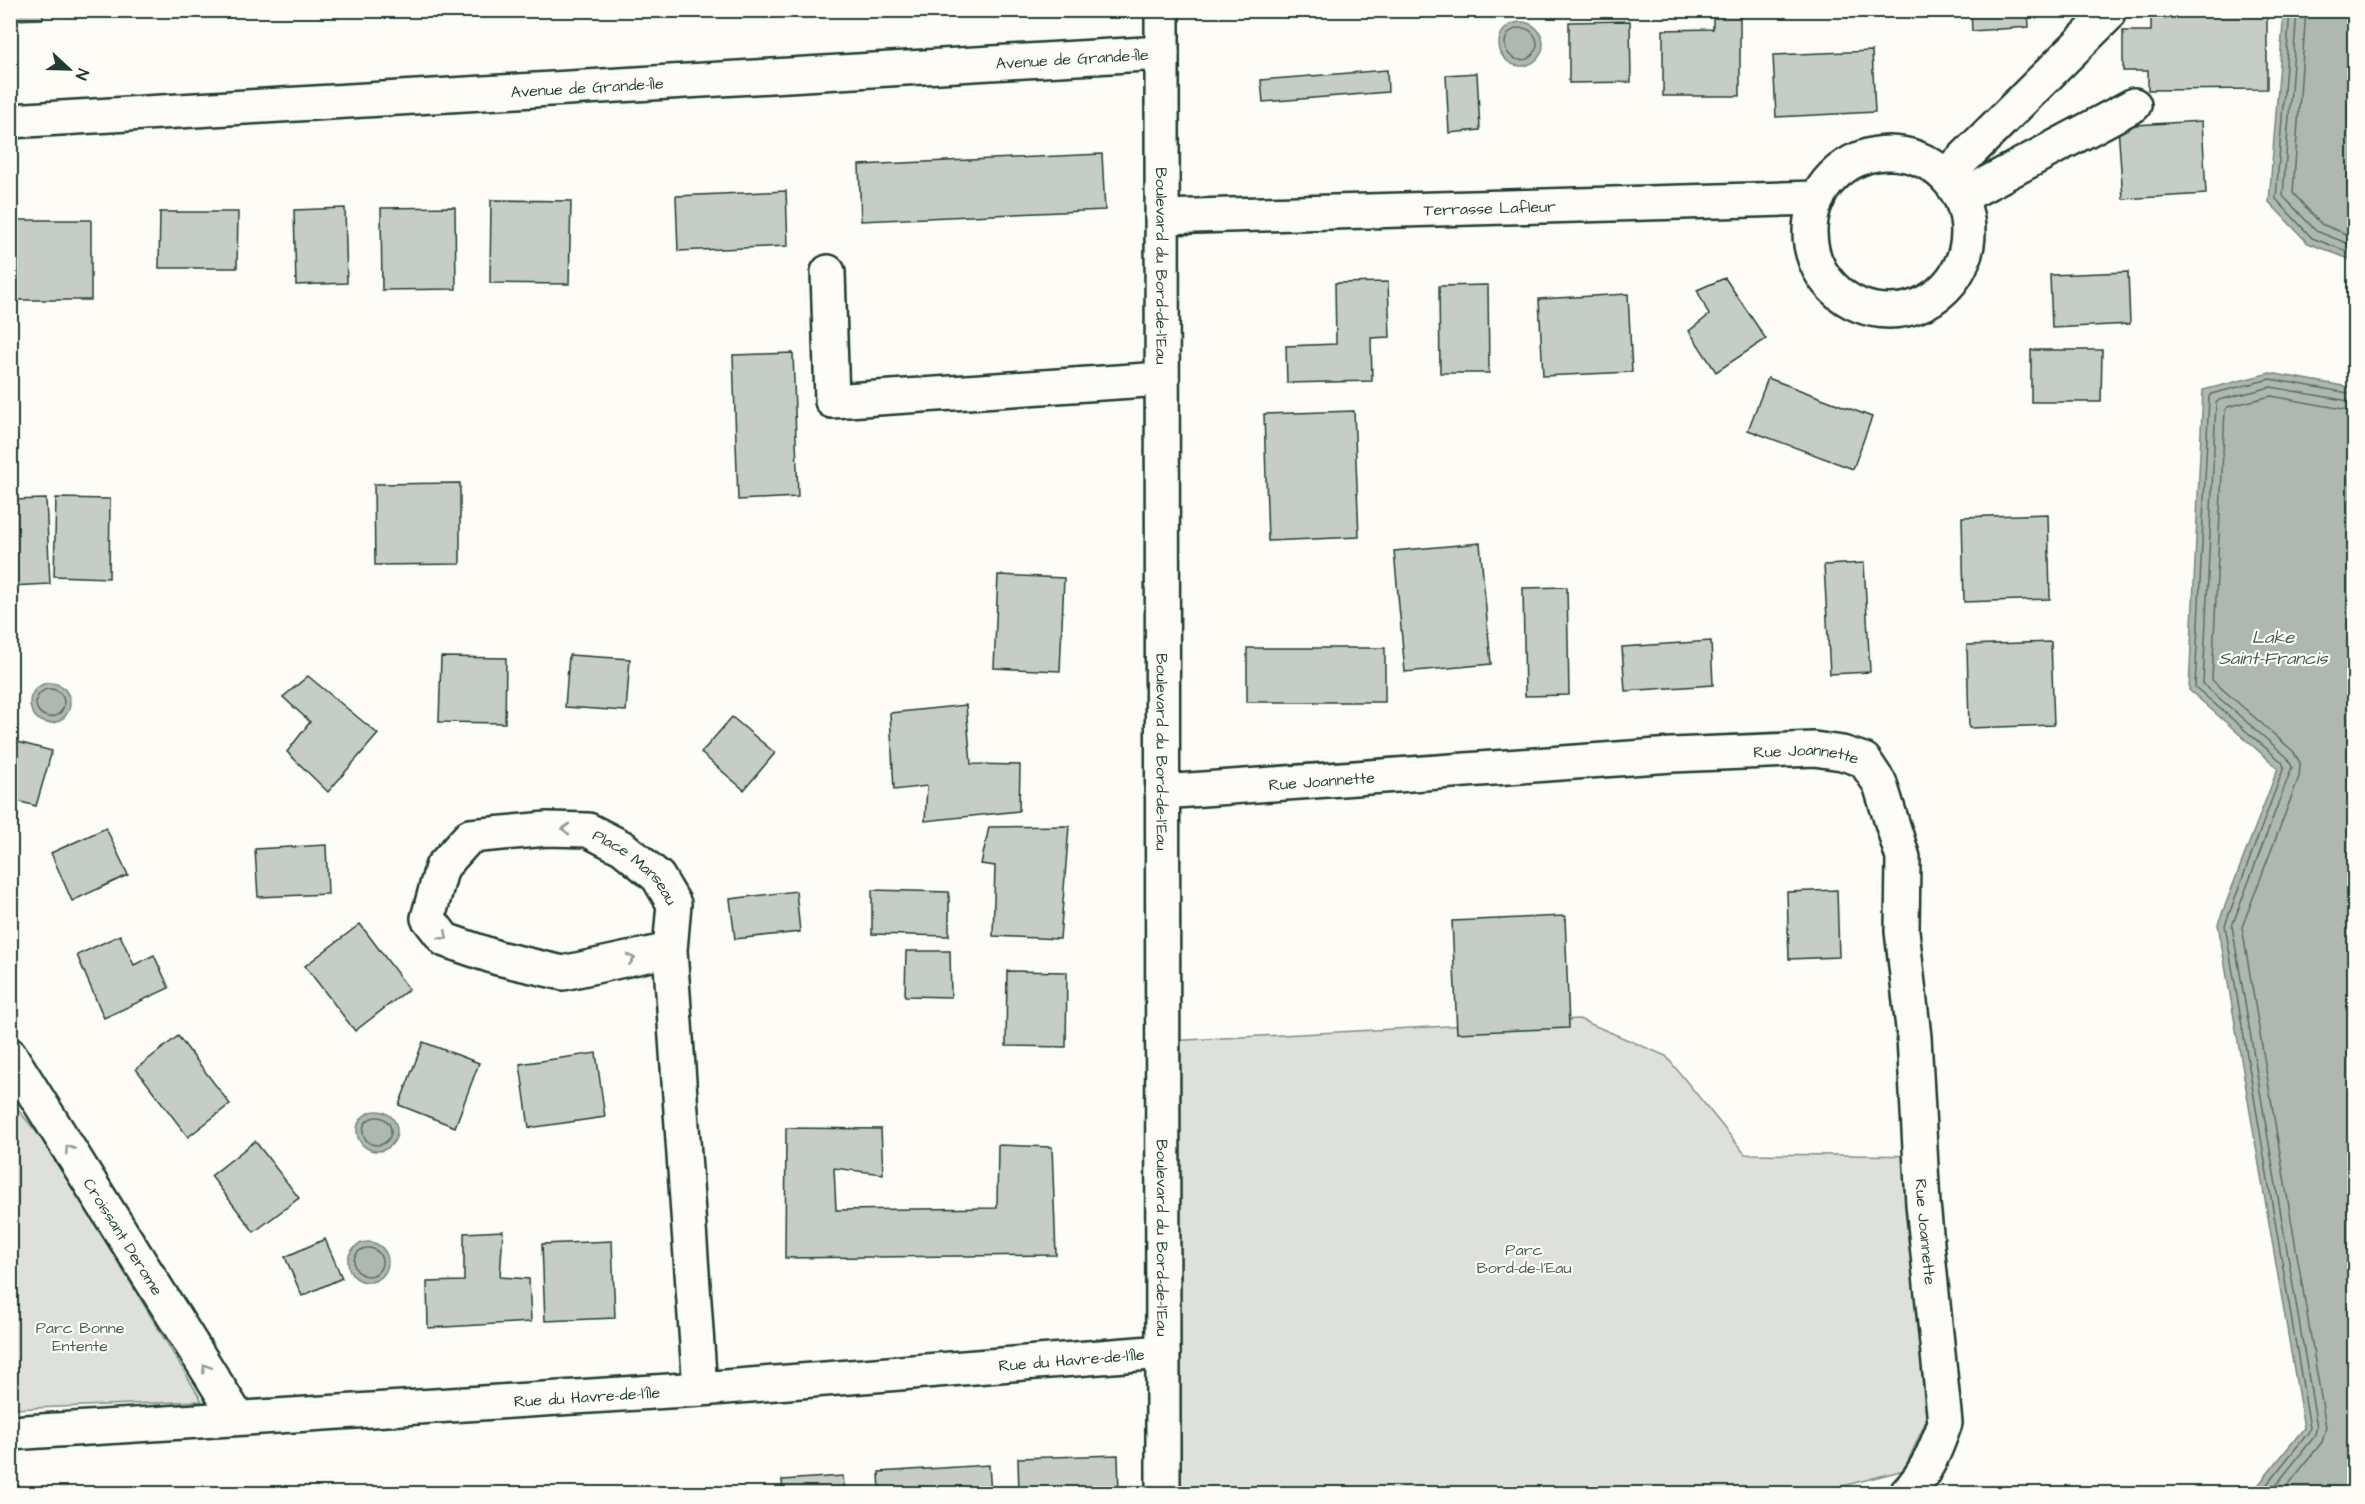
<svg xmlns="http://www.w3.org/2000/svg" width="2365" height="1504" font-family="'Architects Daughter',sans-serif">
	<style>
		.green { fill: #dde0db; stroke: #7e8e88; stroke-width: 1.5 }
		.water { fill: #aeb8b1; stroke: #75877f; stroke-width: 1.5 }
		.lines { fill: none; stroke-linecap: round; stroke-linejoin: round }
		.shore { stroke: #586e66; stroke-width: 1.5 }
		.building { fill: #c6cdc7; stroke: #1f3d34; stroke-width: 1.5 }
		.minor-casing { stroke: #1f3d34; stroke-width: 38 }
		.minor { stroke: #fdfcf7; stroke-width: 33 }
		.oneway { stroke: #8e9c96 }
		.labels { text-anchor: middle; stroke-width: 4.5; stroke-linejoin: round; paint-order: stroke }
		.street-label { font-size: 16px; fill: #1f3d34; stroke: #fdfcf7 }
		.park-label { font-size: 16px; fill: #455e55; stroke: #fdfcf7 }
		.water-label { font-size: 18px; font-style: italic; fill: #435c53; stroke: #fdfcf7 }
	</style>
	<rect width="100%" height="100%" fill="#fdfcf7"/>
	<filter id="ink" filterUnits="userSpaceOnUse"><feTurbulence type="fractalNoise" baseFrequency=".0167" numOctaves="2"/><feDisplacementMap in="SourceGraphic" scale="12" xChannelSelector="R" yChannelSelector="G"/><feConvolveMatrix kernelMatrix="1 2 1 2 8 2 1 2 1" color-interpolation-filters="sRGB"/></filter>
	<g filter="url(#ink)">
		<!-- green -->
		<g class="green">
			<polygon points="1579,1019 1666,1056 1745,1154 1937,1156 1945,1379 1904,1470 1812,1494 1169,1493 1149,1042"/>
			<polygon points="10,1100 48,1146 202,1401 11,1409"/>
		</g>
		<!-- water -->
		<g class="water">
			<polygon points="2284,11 2354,11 2354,261 2308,243 2269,202"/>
			<circle cx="1521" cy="44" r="22"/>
			<polygon points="2270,373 2354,388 2354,1493 2252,1493 2304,1428 2218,924 2278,768 2189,690 2203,390"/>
			<circle cx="50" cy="703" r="20"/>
			<circle cx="377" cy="1131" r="20"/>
			<circle cx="368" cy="1262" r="20"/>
		</g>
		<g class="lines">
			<!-- shore -->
			<g class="shore">
				<polyline points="2290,10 2276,199 2312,238 2354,254"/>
				<polyline points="2297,10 2283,196 2316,231 2354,246"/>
				<polyline points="2306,10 2293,193 2321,224 2354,237"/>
				<circle cx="1521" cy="44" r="16"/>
				<circle cx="50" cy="703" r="14"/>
				<circle cx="377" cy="1131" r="14"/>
				<circle cx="368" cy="1262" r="14"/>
				<polyline points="2259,1494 2308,1433 2310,1428 2225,925 2284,767 2282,762 2195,687 2209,397 2211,394 2270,379 2354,394"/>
				<polyline points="2269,1494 2314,1437 2317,1427 2232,926 2292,767 2287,757 2203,684 2216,403 2219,400 2271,387 2354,402"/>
				<polyline points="2281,1494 2322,1442 2326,1427 2242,927 2299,777 2300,763 2293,751 2212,680 2225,410 2227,407 2271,396 2354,411"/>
			</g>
		</g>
		<!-- building -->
		<g class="building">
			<polygon points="10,10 43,10 43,19 10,20"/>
			<polygon points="65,10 148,10 148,14 65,16"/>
			<polygon points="1971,10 2028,10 2029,27 1972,31"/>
			<polygon points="1713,11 1740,11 1740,96 1663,96 1663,30 1713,29"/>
			<polygon points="2267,11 2267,89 2148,90 2148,71 2123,71 2123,31 2151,31 2151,12"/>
			<polygon points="1630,21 1631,82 1569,83 1569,22"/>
			<polygon points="1872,51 1875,112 1776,117 1773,55"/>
			<polygon points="1387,70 1388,92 1263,102 1261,80"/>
			<polygon points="1477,73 1480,130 1449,133 1446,75"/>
			<polygon points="2202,121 2206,194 2123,199 2118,126"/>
			<polygon points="1102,154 1105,210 861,221 859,165"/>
			<polygon points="786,191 788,246 678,251 676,196"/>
			<polygon points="491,200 571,201 569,284 490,283"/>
			<polygon points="455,207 456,289 382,290 381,208"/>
			<polygon points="345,208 347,283 296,285 294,210"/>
			<polygon points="160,212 238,212 237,268 159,268"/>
			<rect x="18" y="220" width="73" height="80"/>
			<polygon points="2128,272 2130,324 2052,328 2050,275"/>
			<polygon points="1725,278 1766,339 1716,372 1689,331 1709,315 1697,290"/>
			<polygon points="1388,282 1390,337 1371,338 1372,381 1287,383 1286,346 1336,344 1335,283"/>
			<polygon points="1488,285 1489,373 1440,373 1439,286"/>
			<polygon points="1628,294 1632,372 1543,376 1539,299"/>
			<polygon points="2031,350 2102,350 2101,402 2031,402"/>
			<polygon points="793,353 798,497 738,500 733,355"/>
			<polygon points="1768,378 1872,417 1853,469 1748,430"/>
			<polygon points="1354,411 1359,537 1268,541 1264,414"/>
			<polygon points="460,483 460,564 375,565 374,484"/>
			<polygon points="56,498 110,499 109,578 54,576"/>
			<polygon points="46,499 50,584 10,586 10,500"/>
			<polygon points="2048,514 2050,599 1964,602 1962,517"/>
			<polygon points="1480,543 1491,664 1405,672 1394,551"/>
			<polygon points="1864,563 1870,672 1830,674 1824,565"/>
			<polygon points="998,575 1064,578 1060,671 994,668"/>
			<polygon points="1567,587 1569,695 1525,696 1523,588"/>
			<polygon points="1711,641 1713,685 1625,691 1622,647"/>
			<polygon points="2051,642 2054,725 1969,728 1967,645"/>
			<rect x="1247" y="648" width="138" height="54"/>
			<polygon points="569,655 630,659 626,711 565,707"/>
			<polygon points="441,657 506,658 505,723 439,722"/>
			<polygon points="308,676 378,734 328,792 287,752 310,722 283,697"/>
			<polygon points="966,705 971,764 1020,765 1019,811 925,821 927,786 894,790 890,713"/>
			<polygon points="732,717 775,753 744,790 701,753"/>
			<polygon points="10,740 52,751 36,806 10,799"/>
			<polygon points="1069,826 1060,939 993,936 995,866 981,864 989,827"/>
			<polygon points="106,828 128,875 72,901 51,853"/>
			<polygon points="326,845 328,894 258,897 255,849"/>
			<polygon points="872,890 949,892 949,936 872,934"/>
			<polygon points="1837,890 1839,957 1789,959 1787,892"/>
			<polygon points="796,891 800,932 735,939 730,899"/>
			<polygon points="1565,916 1569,1028 1457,1033 1452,921"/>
			<polygon points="360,924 409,989 355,1031 305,966"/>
			<polygon points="120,935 134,965 154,955 169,988 104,1018 77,955"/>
			<polygon points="906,951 950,951 951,997 905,996"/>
			<polygon points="1007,971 1067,972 1066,1047 1006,1046"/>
			<polygon points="178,1036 230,1104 188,1137 136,1069"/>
			<polygon points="423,1042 479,1063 455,1127 399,1105"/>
			<polygon points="596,1053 605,1117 529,1128 520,1064"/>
			<polygon points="786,1128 881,1129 883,1174 834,1168 836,1210 997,1208 998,1145 1052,1147 1056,1255 785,1258"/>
			<polygon points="255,1141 299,1198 254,1232 211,1176"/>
			<polygon points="503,1231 500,1277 529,1279 531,1322 428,1328 427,1282 464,1281 464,1233"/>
			<polygon points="325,1239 342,1278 302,1296 285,1257"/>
			<polygon points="612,1241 615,1318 545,1321 542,1244"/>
			<polygon points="1118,1455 1119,1494 1019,1494 1018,1458"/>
			<polygon points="989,1465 991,1494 880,1494 879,1472"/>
			<polygon points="843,1476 845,1494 783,1494 782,1480"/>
			<polygon points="720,1487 720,1494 667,1494"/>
		</g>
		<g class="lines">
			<!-- minor casing -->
			<g class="minor-casing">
				<g id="minor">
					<path id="s1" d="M1162 10 1163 1494"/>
					<path id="s2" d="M10 121 1162 53"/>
					<circle cx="1889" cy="232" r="79"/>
					<polyline points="1946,176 2107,16"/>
					<polyline points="1961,197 2134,105"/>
					<path id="s3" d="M1162 217 1818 198"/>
					<polyline points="828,272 832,401 1162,379"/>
					<path id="s4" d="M1162 792 1672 755 1814 749 1842 753 1864 760 1880 784 1903 858 1902 931 1914 1037 1923 1204 1945 1423C1936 1449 1926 1474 1906 1494"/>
					<path id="s5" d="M670 950 563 973 498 958 445 940 428 918 442 867 470 836 547 829 588 830 623 848 658 877 674 904 670 950 700 1389"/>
					<path id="s6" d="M10 1055 237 1417"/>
					<path id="s7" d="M10 1433 700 1389 1163 1352"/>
				</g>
			</g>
			<!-- minor -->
			<use href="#minor" class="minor"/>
		</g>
		<!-- one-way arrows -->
		<defs><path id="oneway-chevron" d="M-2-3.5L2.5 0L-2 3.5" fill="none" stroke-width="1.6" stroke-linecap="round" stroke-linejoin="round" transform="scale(1.5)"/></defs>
		<g class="oneway">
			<use href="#oneway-chevron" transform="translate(566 829) rotate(-178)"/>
			<use href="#oneway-chevron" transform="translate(444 936) rotate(41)"/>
			<use href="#oneway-chevron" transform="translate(631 959) rotate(-13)"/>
			<use href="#oneway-chevron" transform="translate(69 1149) rotate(-122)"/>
			<use href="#oneway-chevron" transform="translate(206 1368) rotate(-122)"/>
		</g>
	</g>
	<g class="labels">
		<!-- street labels -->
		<g class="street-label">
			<text dy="6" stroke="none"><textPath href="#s2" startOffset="1064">Avenue de Grande-Île</textPath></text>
			<text dy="6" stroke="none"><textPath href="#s2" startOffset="578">Avenue de Grande-Île</textPath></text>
			<text dy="6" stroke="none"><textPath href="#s3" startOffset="328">Terrasse Lafleur</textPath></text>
			<text dy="6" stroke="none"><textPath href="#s1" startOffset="256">Boulevard du Bord-de-l'Eau</textPath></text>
			<text dy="6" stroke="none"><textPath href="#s1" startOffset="742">Boulevard du Bord-de-l'Eau</textPath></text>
			<text dy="6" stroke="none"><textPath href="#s4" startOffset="646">Rue Joannette</textPath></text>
			<text dy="6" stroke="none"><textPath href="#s4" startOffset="160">Rue Joannette</textPath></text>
			<text dy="6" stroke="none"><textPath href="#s5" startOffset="534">Place Manseau</textPath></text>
			<text dy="6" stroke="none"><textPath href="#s4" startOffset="1186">Rue Joannette</textPath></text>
			<text dy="6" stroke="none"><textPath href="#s6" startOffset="214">Croissant Derome</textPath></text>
			<text dy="6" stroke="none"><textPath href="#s1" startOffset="1228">Boulevard du Bord-de-l'Eau</textPath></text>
			<text dy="6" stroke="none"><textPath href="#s7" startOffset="1064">Rue du Havre-de-l'Île</textPath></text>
			<text dy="6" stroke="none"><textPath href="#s7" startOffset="578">Rue du Havre-de-l'Île</textPath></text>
		</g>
		<!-- park labels -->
		<g class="park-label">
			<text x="1524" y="1255">Parc<tspan x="1524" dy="18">Bord-de-l'Eau</tspan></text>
			<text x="80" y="1333">Parc Bonne<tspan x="80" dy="18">Entente</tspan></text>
		</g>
		<!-- water labels -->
		<g class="water-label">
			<text x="2273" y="643">Lake<tspan x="2273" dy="21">Saint-Francis</tspan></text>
		</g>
	</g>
	<!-- margin -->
	<rect width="2365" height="1504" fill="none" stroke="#fdfcf7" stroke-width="36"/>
	<rect x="18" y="18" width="2329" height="1468" fill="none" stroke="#1f3d34" stroke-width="2" filter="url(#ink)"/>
	<!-- north arrow -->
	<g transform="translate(69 69) rotate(112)" stroke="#fdfcf7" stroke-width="4.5" paint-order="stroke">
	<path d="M0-4.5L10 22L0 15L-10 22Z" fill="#1f3d34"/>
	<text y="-9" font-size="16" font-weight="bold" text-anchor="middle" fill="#1f3d34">N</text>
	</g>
</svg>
